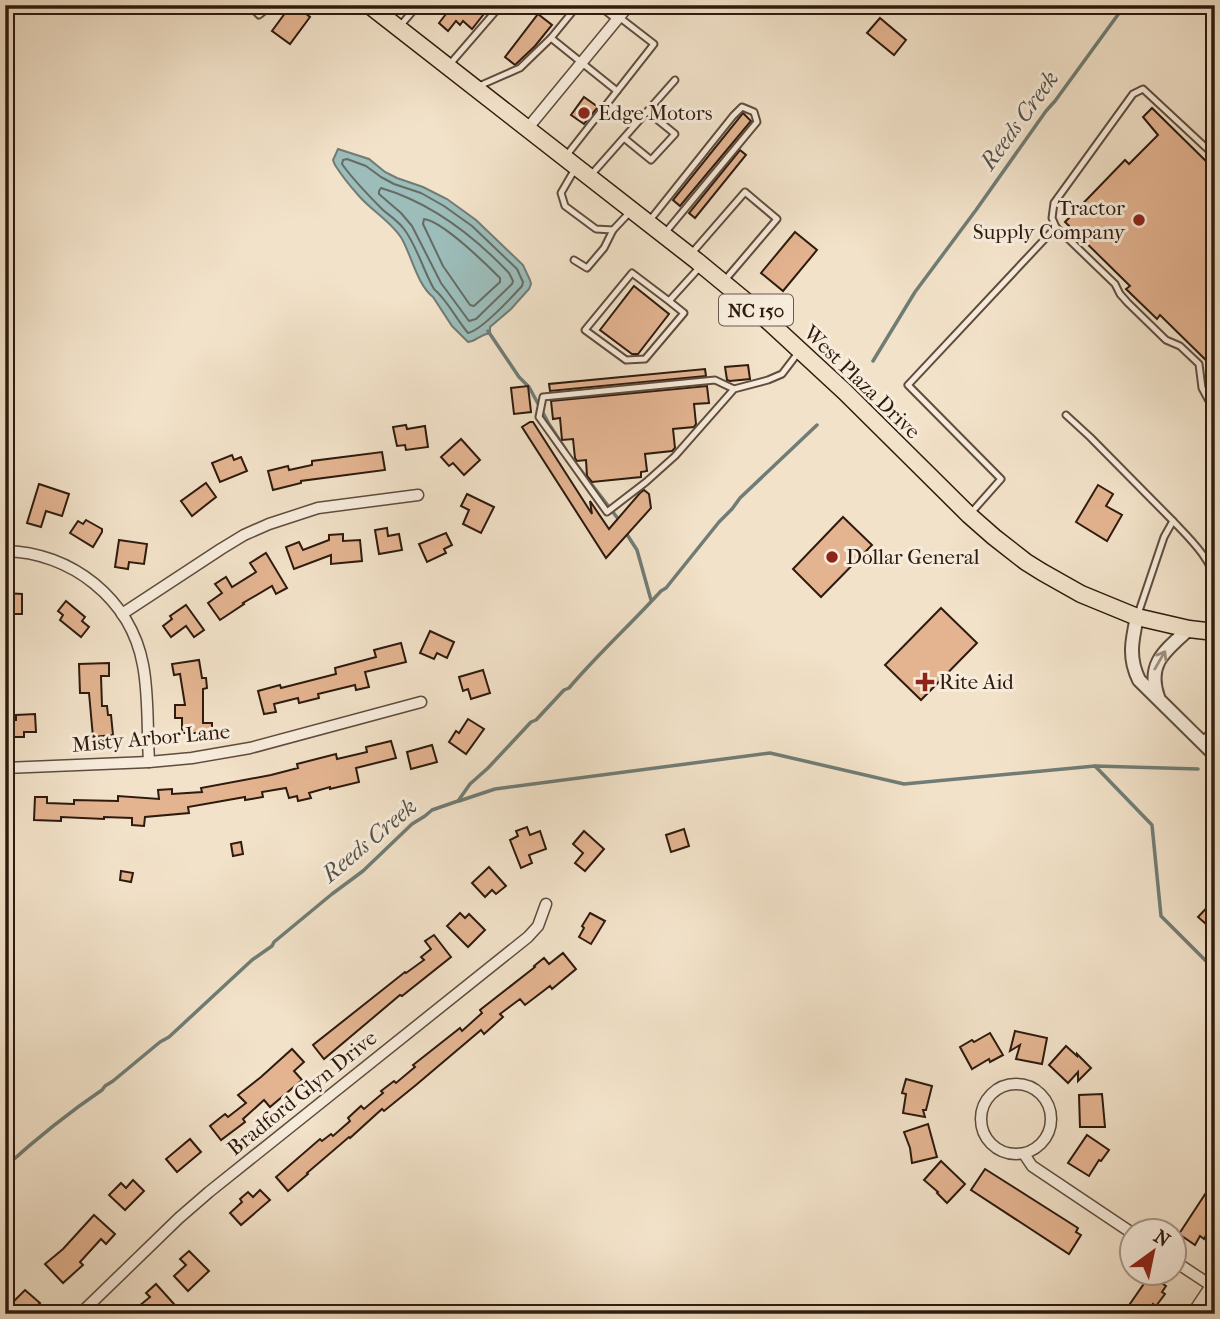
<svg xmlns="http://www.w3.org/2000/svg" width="1220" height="1319" font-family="'IM FELL French Canon',serif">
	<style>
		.water { fill: #9cbdba; stroke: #707c75; stroke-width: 2 }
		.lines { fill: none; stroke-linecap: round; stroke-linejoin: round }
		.shore { stroke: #656c64; stroke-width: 2 }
		.stream { stroke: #707c75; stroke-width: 3.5 }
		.building { fill: #e4b491; stroke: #2e1a0e; stroke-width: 2 }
		.service-casing { stroke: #5f4c3d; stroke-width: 9 }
		.minor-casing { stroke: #5f4c3d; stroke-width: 13 }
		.tertiary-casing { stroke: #5f4c3d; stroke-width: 16 }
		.primary-casing { stroke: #2e1a0e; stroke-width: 19 }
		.service { stroke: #f7ecdc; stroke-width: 5 }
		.minor { stroke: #f7ecdc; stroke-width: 10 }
		.tertiary { stroke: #f7ecdc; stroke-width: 12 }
		.primary { stroke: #f2e2c9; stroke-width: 16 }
		.oneway { stroke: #9d8e7f }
		.poi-dot { fill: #8f2418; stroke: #f7ecdc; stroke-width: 2.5 }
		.labels { text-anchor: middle; stroke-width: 6; stroke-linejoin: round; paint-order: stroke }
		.shield { fill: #f7ecdc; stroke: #6a594c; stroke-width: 2 }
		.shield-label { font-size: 19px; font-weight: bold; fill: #2e1a0e }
		.poi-label { font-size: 21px; fill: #2e1a0e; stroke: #f7ecdc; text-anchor: start }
		.street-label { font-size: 21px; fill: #2e1a0e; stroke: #f7ecdc }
		.water-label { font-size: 23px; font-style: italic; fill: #54534a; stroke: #f7ecdc }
	</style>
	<rect width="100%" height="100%" fill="#f2e2c9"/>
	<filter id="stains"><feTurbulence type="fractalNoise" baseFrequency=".00286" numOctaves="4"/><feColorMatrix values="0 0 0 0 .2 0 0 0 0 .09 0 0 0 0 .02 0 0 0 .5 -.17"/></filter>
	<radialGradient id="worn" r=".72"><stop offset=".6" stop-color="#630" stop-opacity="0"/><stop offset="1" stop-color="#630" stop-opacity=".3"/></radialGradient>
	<!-- water -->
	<path class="water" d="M338 149 369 159 385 172 397 178 423 187 447 199 476 220 523 265 530 280 531 284 529 289 511 309 490 327V333C479 335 477 341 468 342L452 326 433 297C417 284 412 257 402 239 392 222 372 211 359 196 350 186 342 176 335 165L333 160Z"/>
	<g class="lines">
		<!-- shore -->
		<g class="shore">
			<path d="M347 159 366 166 381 177 394 184 421 193 444 206 472 226 517 269 523 282 522 286C511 298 482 330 468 333 456 319 448 301 434 289 423 270 417 246 404 229 398 221 390 216 383 210 368 195 354 181 342 164L343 160Z"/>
			<path d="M381 188C432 203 473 235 509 273L513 281 512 284 476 319 469 321 441 283 412 226 401 213 379 194V191Z"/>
			<path d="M424 219C442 221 486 264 500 278V282L474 306 470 305 443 266 423 224Z"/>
		</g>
		<!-- stream -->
		<g class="stream">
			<polyline points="488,331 519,377 529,387 549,424 566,450"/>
			<polyline points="873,361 915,292 976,210 1046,111 1055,101 1125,5"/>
			<polyline points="570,456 619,520"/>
			<polyline points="626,533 637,550 651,600"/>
			<polyline points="1095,766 1152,825 1161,916 1215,970"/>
			<polyline points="459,801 495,789 770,753 904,784 1095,766 1198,769"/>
			<path d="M5 1167C36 1139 68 1113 102 1090L105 1086 113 1081 160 1042 169 1037 252 960 272 946 274 942 332 894 363 871 412 824 425 816 432 810 458 801 470 784 488 768 531 722 536 720 564 690 569 688C598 654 631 624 661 591L666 588 719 522 732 509 740 498 817 425"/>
		</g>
	</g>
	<!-- building -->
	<g class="building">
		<polygon points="291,5 295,5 310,17 290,44 272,31"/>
		<polygon points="435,5 480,5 487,10 472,29 463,21 460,25 456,21 448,31 439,23 446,14"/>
		<polygon points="538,14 552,25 535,46 515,65 505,57"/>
		<polygon points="880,18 906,40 894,55 867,33"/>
		<polygon points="584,97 598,107 584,124 571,115"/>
		<polygon points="1152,108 1215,170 1215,369 1160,315 1157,319 1126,289 1130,286 1065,222 1125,160 1129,164 1158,135 1143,117"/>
		<polygon points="743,113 751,121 680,206 673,200"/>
		<polygon points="740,150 746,155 695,218 689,213"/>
		<polygon points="795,232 817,250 783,291 761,273"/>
		<polygon points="634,286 669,314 638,354 632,354 600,330"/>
		<polygon points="748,365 750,379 730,381 727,380 725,367"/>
		<polygon points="705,369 706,376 550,391 549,384"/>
		<polygon points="528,386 531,412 514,414 511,388"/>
		<polygon points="707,386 709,403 694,404 696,424 694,427 673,429 675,448 672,451 645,454 647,471 641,472 641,477 592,482 587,476 586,460 577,461 575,458 573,439 562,440 560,418 553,419 551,401"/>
		<polygon points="530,422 533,422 592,514 590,501 609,529 640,493 644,490 649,494 651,508 606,558 522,427"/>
		<polygon points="406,425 407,429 425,426 428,447 406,450 405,445 397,446 393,427"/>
		<polygon points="461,439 480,460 464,475 453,463 449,466 441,457"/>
		<polygon points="382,452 385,470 301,481 301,483 273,490 268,471 288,466 289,470 312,465 312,461"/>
		<polygon points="232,455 234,460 241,457 247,471 220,482 212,463"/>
		<polygon points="206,483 216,497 192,516 181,501"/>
		<polygon points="39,484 69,494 62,516 46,511 41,527 27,523"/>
		<polygon points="1098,485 1113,494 1106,506 1122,515 1107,541 1076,522"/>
		<polygon points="467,494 494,507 481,533 463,524 469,510 461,506"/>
		<polygon points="843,517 872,545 821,597 793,569"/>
		<polygon points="86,520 102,529 102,532 93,547 70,533 78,521 83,524"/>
		<polygon points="387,528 388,536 399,534 402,550 379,554 375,530"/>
		<polygon points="446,533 452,545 444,549 446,553 427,562 419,544"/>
		<polygon points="343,534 343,541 360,540 362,561 331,564 331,555 294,569 286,547 299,542 303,550 329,540 329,535"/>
		<polygon points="119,540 147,544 144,564 129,562 128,569 115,567"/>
		<polygon points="266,553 287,588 276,594 272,586 243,603 244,604 220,620 208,603 222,593 215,584 226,577 232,587 256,572 250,563"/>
		<polygon points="5,593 22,594 22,614 5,614"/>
		<polygon points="66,601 85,617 82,621 89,627 81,637 60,620 63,615 58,611"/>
		<polygon points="186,605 204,630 194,637 186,626 171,637 163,626 172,619 170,616"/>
		<polygon points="941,608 977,643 921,700 885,665"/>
		<polygon points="430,631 454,642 447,658 437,653 434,659 420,653"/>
		<polygon points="401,643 406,662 365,672 369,687 356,690 355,685 318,694 319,698 299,703 298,698 274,704 276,712 264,714 258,691 280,685 281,688 336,674 335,668 376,657 374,650"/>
		<polygon points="199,660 202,678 206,678 207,688 203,689 203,723 212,723 212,733 182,733 182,718 175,718 175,705 185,705 180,674 174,675 172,664"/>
		<polygon points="109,663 109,676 101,676 102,706 107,706 108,715 111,715 113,735 93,737 89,693 80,693 79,664"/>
		<polygon points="483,670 490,693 471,699 468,689 463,691 459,677"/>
		<polygon points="35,714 36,732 24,732 24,737 10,737 9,720 16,720 16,715"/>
		<polygon points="468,719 484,729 466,754 449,742 456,731 459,733"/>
		<polygon points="391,741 396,758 356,768 359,782 330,789 330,787 309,793 311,798 298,801 297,796 289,798 286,788 262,792 263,797 245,800 245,797 188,807 189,813 145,817 144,826 132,825 132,818 104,817 104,819 61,817 61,821 34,820 35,797 47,797 47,803 74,804 74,800 118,801 118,796 159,799 158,790 172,789 172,794 202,792 201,788 271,775 298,768 297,764 336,754 337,759 367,752 366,747"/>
		<polygon points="432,745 437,762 411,769 407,752"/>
		<polygon points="527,827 530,835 540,831 546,849 529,855 532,863 521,868 510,840 518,836 516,831"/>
		<polygon points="684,829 689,846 671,852 666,835"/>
		<polygon points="584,831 604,849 585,871 575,863 583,853 573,844"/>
		<polygon points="241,842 243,854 233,856 231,844"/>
		<polygon points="489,867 506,886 496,894 492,890 485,897 472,883"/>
		<polygon points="121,871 133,873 131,882 120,880"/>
		<polygon points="1215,899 1215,932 1198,917"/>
		<polygon points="460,913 465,918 469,914 485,930 468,947 447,926"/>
		<polygon points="590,913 605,921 591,944 579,937 584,928 582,926"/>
		<polygon points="434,935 451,957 402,996 400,995 324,1059 313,1045 405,972 406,973 424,960 421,957 431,949 425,941"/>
		<polygon points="563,953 576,969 552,989 550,986 525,1005 520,999 500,1014 503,1017 484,1034 481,1030 416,1085 384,1111 382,1109 350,1138 349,1137 307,1173 308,1174 288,1191 276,1177 320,1139 322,1141 331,1134 333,1136 350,1121 348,1118 361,1106 364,1109 383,1093 381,1091 394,1081 396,1083 415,1067 413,1065 460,1028 462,1031 482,1013 480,1010 535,967 534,966 544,958 549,964"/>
		<polygon points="1015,1031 1047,1038 1042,1064 1016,1059 1020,1045 1010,1051"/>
		<polygon points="990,1033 1003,1055 990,1062 989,1059 972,1069 960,1047 972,1040 974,1042"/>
		<polygon points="1066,1046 1077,1056 1077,1054 1091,1068 1078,1081 1078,1072 1068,1083 1049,1065"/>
		<polygon points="292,1049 304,1062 294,1071 302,1080 270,1107 264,1100 243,1119 245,1122 221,1140 210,1126 225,1114 228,1117 246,1103 238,1095 261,1077"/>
		<polygon points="906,1079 932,1086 926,1110 923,1110 925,1117 903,1113 906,1094 902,1093"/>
		<polygon points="1102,1094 1105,1127 1080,1127 1079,1095"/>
		<polygon points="928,1124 937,1157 912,1163 910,1148 904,1132"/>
		<polygon points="1087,1135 1109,1150 1101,1161 1099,1160 1089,1176 1068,1163"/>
		<polygon points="190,1139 201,1152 177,1172 166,1159"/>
		<polygon points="941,1161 965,1184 947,1203 937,1193 938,1192 924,1180"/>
		<polygon points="985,1169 1078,1228 1076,1232 1081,1235 1069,1254 971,1190"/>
		<polygon points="1215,1179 1215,1215 1207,1228 1209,1230 1204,1239 1200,1236 1195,1245 1179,1234"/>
		<polygon points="133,1180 144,1191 125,1210 109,1195 121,1183 126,1188"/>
		<polygon points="260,1190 270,1200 241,1225 230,1213 242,1202 240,1199 248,1192 253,1197"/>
		<polygon points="94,1215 115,1234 106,1244 101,1239 80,1262 83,1265 63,1283 45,1264 63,1249"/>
		<polygon points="189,1251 209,1271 188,1291 174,1276 186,1265 180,1259"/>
		<polygon points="1150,1275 1166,1286 1162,1292 1165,1294 1156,1306 1153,1304 1147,1314 1123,1314"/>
		<polygon points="156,1284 174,1304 164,1314 146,1314 139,1306 150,1297 146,1293"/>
		<polygon points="25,1290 40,1303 30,1314 17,1314 9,1306"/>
	</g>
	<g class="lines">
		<!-- service casing -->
		<g class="service-casing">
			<g id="service">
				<polyline points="249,5 259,15 272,5"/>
				<polyline points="598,5 617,20"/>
				<polyline points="400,26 418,5"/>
				<polyline points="551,38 578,5"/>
				<polyline points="450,64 501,5"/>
				<polyline points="479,86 520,68 551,38 617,91"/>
				<polyline points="624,138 651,160 675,134 648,112"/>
				<polyline points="566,156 654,44 619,17"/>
				<polyline points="575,169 561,193 565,206 596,229 613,230 629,213"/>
				<polyline points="591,175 675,80"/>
				<polyline points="650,220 733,116 742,107 754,112 757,122 665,233"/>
				<polyline points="1056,227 1052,218 1054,203 1133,94 1143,89 1215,156"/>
				<polyline points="691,254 745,192 777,219 725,280"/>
				<polyline points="574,260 587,268 604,248 613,230"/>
				<polyline points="669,301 632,273 585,330 626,360 645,359 684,313 669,301 699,268"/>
				<polyline points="734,389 675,456 646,482 607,512 539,417 543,397 715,380 734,389 768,380 782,374 798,353"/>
				<polyline points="1066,415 1090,437 1173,521"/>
				<polyline points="970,514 1001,479 908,385 1056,227 1115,284 1120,294 1128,303 1166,340 1180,346 1199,364 1202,388 1215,412"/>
				<path d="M1138 614 1164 537 1173 521C1188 537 1214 561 1215 584"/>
				<polyline points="1200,741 1215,730"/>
			</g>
		</g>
		<!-- minor casing -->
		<g class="minor-casing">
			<g id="minor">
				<polyline points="527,129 629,5"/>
				<path d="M5 551C71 552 131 599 143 665 149 696 147 730 149 762"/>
				<polyline points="122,614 221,549 244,535 269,524 318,508 418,495"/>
				<polyline points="5,768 149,762 192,758 250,748 421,702"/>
				<circle cx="1016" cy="1119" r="35"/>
				<polyline points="1024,1154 1032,1166 1132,1233"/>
				<polyline points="1174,1261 1215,1288"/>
				<polyline points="80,1314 179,1218 209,1192 528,937 538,926 546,904"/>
				<polyline points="1192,1314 1214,1281"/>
			</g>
		</g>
		<!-- tertiary casing -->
		<g class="tertiary-casing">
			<g id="tertiary">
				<path d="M1137 617C1132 640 1128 658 1139 680L1215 755"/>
				<path d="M1158 697C1146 663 1166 650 1189 629"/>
			</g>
		</g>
		<!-- primary casing -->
		<g class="primary-casing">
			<polyline id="primary" points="369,5 697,261 754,308 845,392 969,515 994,537 1026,562 1042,572 1081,594 1137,617 1189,629 1215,632"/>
		</g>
		<!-- service -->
		<use href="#service" class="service"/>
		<!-- minor -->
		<use href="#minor" class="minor"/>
		<!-- tertiary -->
		<use href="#tertiary" class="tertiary"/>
		<!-- primary -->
		<use href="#primary" class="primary"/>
	</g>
	<!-- one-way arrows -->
	<defs><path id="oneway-shaft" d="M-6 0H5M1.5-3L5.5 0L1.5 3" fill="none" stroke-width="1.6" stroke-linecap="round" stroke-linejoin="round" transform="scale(1.75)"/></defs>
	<use class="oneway" href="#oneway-shaft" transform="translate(1160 660) rotate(-60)"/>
	<!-- markers -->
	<g class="poi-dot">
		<circle cx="584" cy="113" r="7"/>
		<circle cx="1139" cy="220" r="7"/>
		<circle cx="832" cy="557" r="7"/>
		<path d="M921.5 671.5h7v7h7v7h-7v7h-7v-7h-7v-7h7z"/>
	</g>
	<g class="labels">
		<!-- shield labels -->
		<rect class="shield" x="719" y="294.5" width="74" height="31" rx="5"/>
		<g class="shield-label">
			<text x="756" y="317">NC 150</text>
		</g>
		<!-- poi labels -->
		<g class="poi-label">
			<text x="598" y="120">Edge Motors</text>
			<text x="1125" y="215" text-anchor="end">Tractor<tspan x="1125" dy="24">Supply Company</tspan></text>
			<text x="846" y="564">Dollar General</text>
			<text x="939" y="689">Rite Aid</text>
		</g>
		<!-- street labels -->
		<g class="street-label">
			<text transform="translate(862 382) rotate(44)" y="7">West Plaza Drive</text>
			<text transform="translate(151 738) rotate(-5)" y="7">Misty Arbor Lane</text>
			<text transform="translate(302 1093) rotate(-39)" y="7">Bradford Glyn Drive</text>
		</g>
		<!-- water labels -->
		<g class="water-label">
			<text transform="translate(1019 120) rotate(-54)" y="8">Reeds Creek</text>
			<text transform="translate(369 840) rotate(-40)" y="8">Reeds Creek</text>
		</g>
	</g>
	<!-- margin -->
	<rect width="1220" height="1319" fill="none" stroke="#f2e2c9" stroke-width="28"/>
	<rect x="7" y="7" width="1206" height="1305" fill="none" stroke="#2e1a0e" stroke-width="3.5"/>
	<rect x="14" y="14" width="1192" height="1291" fill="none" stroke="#2e1a0e" stroke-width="2"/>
	<!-- north arrow -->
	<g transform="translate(1153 1252) rotate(33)"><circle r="33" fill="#f7ecdc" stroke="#a7988a" stroke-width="2"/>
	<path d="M0-5L12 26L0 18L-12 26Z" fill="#8f2418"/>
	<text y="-10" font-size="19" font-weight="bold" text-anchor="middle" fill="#2e1a0e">N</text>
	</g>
	<rect width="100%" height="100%" filter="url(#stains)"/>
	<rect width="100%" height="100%" fill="url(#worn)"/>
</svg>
